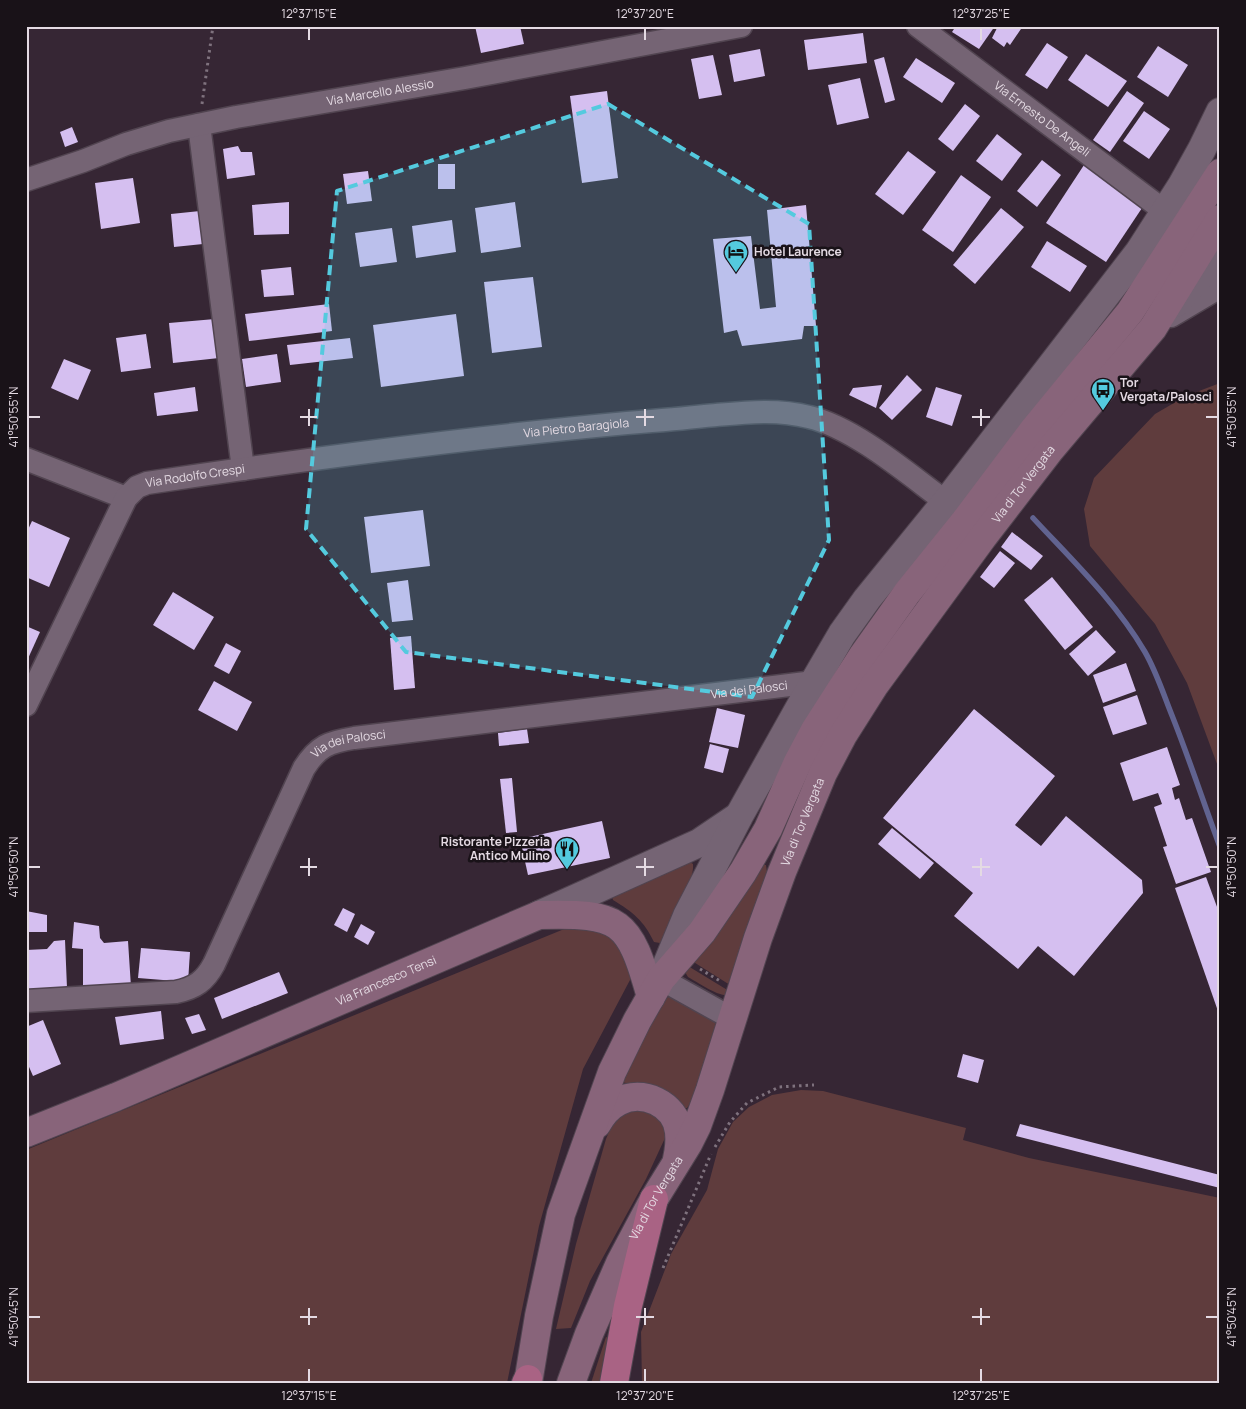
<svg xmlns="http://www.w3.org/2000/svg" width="1246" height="1409" font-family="Manrope,sans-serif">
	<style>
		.green { fill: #5f3c3d }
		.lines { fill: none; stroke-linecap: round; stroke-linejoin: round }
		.stream { stroke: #616390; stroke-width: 5.5 }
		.building { fill: #d5bff0 }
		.minor-casing { stroke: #514450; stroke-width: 25 }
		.tertiary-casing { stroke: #514450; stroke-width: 30 }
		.secondary-casing { stroke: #514450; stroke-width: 30 }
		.trunk-casing { stroke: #514450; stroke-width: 30 }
		.path { stroke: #7f727e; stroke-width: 3; stroke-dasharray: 2.5 4; stroke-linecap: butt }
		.minor { stroke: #756474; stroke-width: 22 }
		.tertiary { stroke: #756474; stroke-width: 28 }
		.secondary { stroke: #88647a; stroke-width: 28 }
		.trunk { stroke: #a96384; stroke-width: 28 }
		.marked { fill: #54cade; fill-opacity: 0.2; stroke: #54cade; stroke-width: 4; stroke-dasharray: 10 6; stroke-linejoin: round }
		.ticks { fill: none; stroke: #e4dae3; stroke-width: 2 }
		.labels { text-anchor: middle; stroke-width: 5; stroke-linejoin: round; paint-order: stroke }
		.street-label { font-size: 12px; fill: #e4dae3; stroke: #191218 }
		.poi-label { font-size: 12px; font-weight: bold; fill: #e4dae3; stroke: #191218; text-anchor: start }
		.neatline { fill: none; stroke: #e4dae3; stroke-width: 2 }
		.ticks-label { font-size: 12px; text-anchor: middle; fill: #e4dae3 }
	</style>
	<rect width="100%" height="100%" fill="#362634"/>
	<!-- green -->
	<g class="green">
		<polygon points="1220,383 1220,772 1187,683 1155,624 1090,546 1084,509 1094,478 1155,414 1186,396"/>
		<path d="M690 862 693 864C695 881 671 924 663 942L660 943 654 942C644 921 633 912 613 900L612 896Z"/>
		<polygon points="761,864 766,865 767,872 730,985 692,961"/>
		<polygon points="574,925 618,936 630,960 630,980 583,1069 539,1226 507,1383 26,1383 26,1150"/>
		<path d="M688 966 729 991 727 995C717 996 697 982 688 977L685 972Z"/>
		<path d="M670 995 719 1021 691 1102 687 1108H682C671 1097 660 1084 643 1083 636 1082 629 1085 623 1082L622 1075C633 1054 653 1010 670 995Z"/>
		<polygon points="801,1090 823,1091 966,1128 963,1140 1029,1158 1220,1198 1220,1383 642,1383 641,1332 671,1254 707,1190 718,1149 733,1122 749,1107 772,1095"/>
		<polygon points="626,1108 651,1108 666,1127 665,1138 646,1179 590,1281 571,1328 556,1329 576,1244 606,1139 613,1122"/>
		<polygon points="606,1337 608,1338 602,1383 591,1383"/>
	</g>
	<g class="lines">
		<!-- stream -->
		<path class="stream" d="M1033 518C1072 560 1115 601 1145 652 1157 673 1164 696 1173 718 1190 761 1204 804 1220 847"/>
	</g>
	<!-- building -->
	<g class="building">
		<polygon points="475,26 520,26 524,44 481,53"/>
		<polygon points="956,26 995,26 979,49 952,32"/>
		<polygon points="998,26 1023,26 1010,45 1007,42 1004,47 992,38"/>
		<polygon points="863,33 867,63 808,70 804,40"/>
		<polygon points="1047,43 1068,57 1047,89 1025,75"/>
		<polygon points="1158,46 1188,65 1168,97 1137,77"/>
		<polygon points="760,49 765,76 734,82 729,55"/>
		<polygon points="1086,54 1127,81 1108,107 1068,80"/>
		<polygon points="713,55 722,95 699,99 691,59"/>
		<polygon points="884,57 895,100 885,103 874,60"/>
		<polygon points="916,58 955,83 942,103 903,77"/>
		<polygon points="860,78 869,118 837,125 828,85"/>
		<polygon points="607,91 618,178 582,183 570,96"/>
		<polygon points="1127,91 1144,103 1110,152 1093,140"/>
		<polygon points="965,104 980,116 953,151 938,139"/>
		<polygon points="1144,111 1170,129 1149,159 1123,141"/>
		<polygon points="72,127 78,142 65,147 60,132"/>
		<polygon points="997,134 1022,154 1002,181 976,161"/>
		<polygon points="238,146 241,152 252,152 255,175 227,179 223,149"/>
		<polygon points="908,151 936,172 903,215 875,194"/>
		<polygon points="1042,160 1061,175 1037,207 1017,191"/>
		<rect x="438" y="164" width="17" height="25"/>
		<polygon points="1084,165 1144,205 1106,262 1046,223"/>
		<polygon points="368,171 372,201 347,204 343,174"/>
		<polygon points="961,175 991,197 953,252 922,230"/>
		<polygon points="133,178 140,223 101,229 95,183"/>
		<polygon points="289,202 289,234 254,235 252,205"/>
		<polygon points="515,202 521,247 481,253 475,208"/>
		<polygon points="806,205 816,326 804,326 802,339 742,346 737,330 724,333 713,239 751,236 760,309 776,307 767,210"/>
		<polygon points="1001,208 1024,227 975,284 953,265"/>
		<polygon points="200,211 203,244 174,247 171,214"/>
		<polygon points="452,220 456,252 416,258 412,226"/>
		<polygon points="392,228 397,262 360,267 355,233"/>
		<polygon points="1047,241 1087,266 1070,292 1031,267"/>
		<polygon points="291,267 294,295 264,297 261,270"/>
		<polygon points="533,277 542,347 492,353 484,282"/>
		<polygon points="329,304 332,331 249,341 245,314"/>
		<polygon points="456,314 464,376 381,387 373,325"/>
		<polygon points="215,319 219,358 173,363 169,323"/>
		<polygon points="146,334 151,368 121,372 116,338"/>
		<polygon points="350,338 353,358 290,365 287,345"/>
		<polygon points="277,354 281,382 246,387 242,359"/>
		<polygon points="64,359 91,370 78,400 51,388"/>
		<polygon points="907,375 922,390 892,420 879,408"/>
		<polygon points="882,385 876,408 849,395 853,388"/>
		<polygon points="195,387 198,411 157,416 154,393"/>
		<polygon points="936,387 962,395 952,426 926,417"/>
		<polygon points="423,510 430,566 371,573 364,517"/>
		<polygon points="32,521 70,538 49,587 26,577 26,534"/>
		<polygon points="1012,532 1043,556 1031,570 1001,547"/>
		<polygon points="1000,551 1015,563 994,588 980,577"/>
		<polygon points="1052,577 1093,627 1065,650 1024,600"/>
		<polygon points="408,580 413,620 392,622 387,583"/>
		<polygon points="173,592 214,617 194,650 153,625"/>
		<polygon points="26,626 40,632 26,663"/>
		<polygon points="1096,630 1116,652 1088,676 1069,654"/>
		<polygon points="411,636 415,688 394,690 390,638"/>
		<polygon points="226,643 241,651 229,674 214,666"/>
		<polygon points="1126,663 1136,691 1103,703 1093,675"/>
		<polygon points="214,681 252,702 237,731 198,710"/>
		<polygon points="1137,695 1147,724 1113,735 1103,707"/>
		<polygon points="717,708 745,715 738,748 709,742"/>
		<polygon points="974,709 1055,776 1015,825 1041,846 1066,816 1142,880 1143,893 1074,976 1038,946 1018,969 954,916 973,893 883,818"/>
		<polygon points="527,729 529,743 499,746 498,733"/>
		<polygon points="710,744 729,749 723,773 704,768"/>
		<polygon points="1167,747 1180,785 1172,788 1175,800 1179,798 1186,820 1192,818 1211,872 1176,884 1163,847 1167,846 1154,807 1162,804 1158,793 1133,801 1120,763"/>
		<polygon points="512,778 517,832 506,833 500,779"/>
		<polygon points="602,821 610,858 528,875 520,839"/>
		<polygon points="892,828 934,863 920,879 878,844"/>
		<polygon points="1206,877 1220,915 1219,1014 1175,888"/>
		<polygon points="343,908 355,914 347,932 334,925"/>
		<polygon points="26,911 47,915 47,932 26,932"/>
		<polygon points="74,922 99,926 100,938 104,943 128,941 131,987 83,987 83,949 72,948"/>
		<polygon points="361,924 375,932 368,945 354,937"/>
		<polygon points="65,940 67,988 26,989 26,950 47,949 54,941"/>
		<polygon points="141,948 190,952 188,982 138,978"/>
		<polygon points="279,972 288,993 222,1019 214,998"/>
		<polygon points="161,1011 164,1039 120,1045 115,1017"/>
		<polygon points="199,1014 206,1030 192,1034 185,1018"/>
		<polygon points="43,1020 61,1064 33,1076 26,1060 26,1027"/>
		<polygon points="963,1054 984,1060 978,1083 957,1077"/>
		<polygon points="1020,1124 1220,1175 1220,1188 1016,1136"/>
	</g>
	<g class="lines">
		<!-- minor casing -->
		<g class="minor-casing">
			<g id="minor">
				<path id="s1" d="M918 26 1166 212"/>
				<polyline points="199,125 243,469"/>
				<path id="s2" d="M26 180 83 161 126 144 169 131 236 117 465 78 741 26"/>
				<polyline points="1171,316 1220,287"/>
				<polyline points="26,459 126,498"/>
				<path id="s3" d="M26 705 126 498 137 487 147 483C306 459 466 438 627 423 653 421 679 419 705 416 740 413 775 408 809 417 855 428 908 474 946 502"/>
				<polyline points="661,979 733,1019"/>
				<path id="s4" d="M26 1001 176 992C195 988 205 981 214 964L304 768C318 746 329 742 354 738L814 682"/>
			</g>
		</g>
		<!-- tertiary casing -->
		<g class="tertiary-casing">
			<g id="tertiary">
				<polyline points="1176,303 1220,254"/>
				<polyline points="539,915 699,843 736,818"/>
				<polyline points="663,974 687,916 739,816 814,682 842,634 867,599 954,492 1139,252 1182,185 1202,149 1220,112"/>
			</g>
		</g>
		<!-- secondary casing -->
		<g class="secondary-casing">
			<g id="secondary">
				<path d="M597 1124C602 1115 608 1107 618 1102 642 1088 676 1104 679 1132 680 1141 679 1150 677 1159"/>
				<path id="s5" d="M26 1133 116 1097 539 915C621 913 629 919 651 997"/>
				<polyline points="528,1383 539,1316 561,1214 612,1072 637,1021 661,979 702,932 743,872 768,829 798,762 815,730 863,655 907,593 965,521 1035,428 1130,312 1220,173"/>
				<path id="s6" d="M571 1383 589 1334 620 1263 654 1199 688 1144 697 1126 710 1090 758 938 782 872 823 773 843 735 874 686 983 537 1050 450 1153 328 1220 219"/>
			</g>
		</g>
		<!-- trunk casing -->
		<g class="trunk-casing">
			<g id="trunk">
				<polyline points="526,1383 528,1379"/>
				<polyline points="614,1383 628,1306 654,1199"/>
			</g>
		</g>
		<!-- path -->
		<g class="path">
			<polyline points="202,104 213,26"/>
			<polyline points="700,969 720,981"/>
			<polyline points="715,1147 730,1122 747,1103 779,1087 814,1085"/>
			<polyline points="663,1268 711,1154"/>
		</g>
		<!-- minor -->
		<use href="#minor" class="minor"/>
		<!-- tertiary -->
		<use href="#tertiary" class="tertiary"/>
		<!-- secondary -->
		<use href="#secondary" class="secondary"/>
		<!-- trunk -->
		<use href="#trunk" class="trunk"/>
	</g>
	<!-- marked area -->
	<path class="marked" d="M608 104 809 224 829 540 752 697 406 652 306 529 337 191Z"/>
	<!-- ticks -->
	<path class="ticks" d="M309 28V40M645 28V40M981 28V40M309 409V426M645 409V426M981 409V426M28 417H40M300 417H317M636 417H654M972 417H990M1206 417H1218M309 858V876M645 858V876M981 858V876M28 867H40M300 867H317M636 867H654M972 867H990M1206 867H1218M309 1308V1325M645 1308V1325M981 1308V1325M28 1317H40M300 1317H317M636 1317H654M972 1317H990M1206 1317H1218M309 1369V1382M645 1369V1382M981 1369V1382"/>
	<!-- icons -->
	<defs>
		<g id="hotel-pin" transform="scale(1.25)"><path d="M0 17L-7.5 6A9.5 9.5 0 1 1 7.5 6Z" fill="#54cade" stroke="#191218"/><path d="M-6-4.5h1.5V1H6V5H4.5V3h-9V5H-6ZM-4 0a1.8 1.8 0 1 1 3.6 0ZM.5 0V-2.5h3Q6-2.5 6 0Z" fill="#111"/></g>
		<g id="bus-pin" transform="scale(1.25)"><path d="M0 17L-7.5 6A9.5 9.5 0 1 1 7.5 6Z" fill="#54cade" stroke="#191218"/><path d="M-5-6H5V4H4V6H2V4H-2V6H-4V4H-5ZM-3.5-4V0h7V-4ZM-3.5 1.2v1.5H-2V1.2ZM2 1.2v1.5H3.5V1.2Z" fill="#111"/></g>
		<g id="restaurant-pin" transform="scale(1.25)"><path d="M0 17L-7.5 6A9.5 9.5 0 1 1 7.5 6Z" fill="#54cade" stroke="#191218"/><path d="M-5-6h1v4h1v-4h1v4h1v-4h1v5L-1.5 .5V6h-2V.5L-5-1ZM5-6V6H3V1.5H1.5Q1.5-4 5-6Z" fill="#111"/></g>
	</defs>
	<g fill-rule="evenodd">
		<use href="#hotel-pin" x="736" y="252"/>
		<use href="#bus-pin" x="1103" y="390"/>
		<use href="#restaurant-pin" x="567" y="849"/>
	</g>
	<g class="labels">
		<!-- street labels -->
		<g class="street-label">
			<text dy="4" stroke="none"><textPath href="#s2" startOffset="366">Via Marcello Alessio</textPath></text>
			<text dy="4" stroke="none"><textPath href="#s1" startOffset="155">Via Ernesto De Angeli</textPath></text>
			<text dy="4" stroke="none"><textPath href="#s3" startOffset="689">Via Pietro Baragiola</textPath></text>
			<text dy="4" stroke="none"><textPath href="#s3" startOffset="305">Via Rodolfo Crespi</textPath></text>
			<text dy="4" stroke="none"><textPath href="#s6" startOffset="1014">Via di Tor Vergata</textPath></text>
			<text dy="4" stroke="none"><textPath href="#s4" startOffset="874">Via dei Palosci</textPath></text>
			<text dy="4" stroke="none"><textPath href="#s4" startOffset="469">Via dei Palosci</textPath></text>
			<text dy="4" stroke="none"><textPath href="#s6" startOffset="609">Via di Tor Vergata</textPath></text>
			<text dy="4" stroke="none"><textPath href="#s5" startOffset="391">Via Francesco Tensi</textPath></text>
			<text dy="4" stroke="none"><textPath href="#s6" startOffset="204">Via di Tor Vergata</textPath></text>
		</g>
		<!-- poi labels -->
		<g class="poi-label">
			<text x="754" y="256">Hotel Laurence</text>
			<text x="1120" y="387">Tor<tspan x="1120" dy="14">Vergata/Palosci</tspan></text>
			<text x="550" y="846" text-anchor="end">Ristorante Pizzeria<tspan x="550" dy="14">Antico Mulino</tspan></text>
		</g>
	</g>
	<!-- border -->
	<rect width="1246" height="1409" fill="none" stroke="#191218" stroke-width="55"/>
	<rect x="28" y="28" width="1190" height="1354" class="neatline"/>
	<g class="ticks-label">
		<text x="309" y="18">12°37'15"E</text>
		<text x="645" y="18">12°37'20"E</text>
		<text x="981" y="18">12°37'25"E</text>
		<text transform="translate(14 417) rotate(-90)" y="4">41°50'55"N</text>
		<text transform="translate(1232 417) rotate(-90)" y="4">41°50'55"N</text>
		<text transform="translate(14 867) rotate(-90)" y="4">41°50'50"N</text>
		<text transform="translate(1232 867) rotate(-90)" y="4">41°50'50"N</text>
		<text transform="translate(14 1317) rotate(-90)" y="4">41°50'45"N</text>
		<text transform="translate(1232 1317) rotate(-90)" y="4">41°50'45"N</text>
		<text x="309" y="1400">12°37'15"E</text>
		<text x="645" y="1400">12°37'20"E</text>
		<text x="981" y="1400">12°37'25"E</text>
	</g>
</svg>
